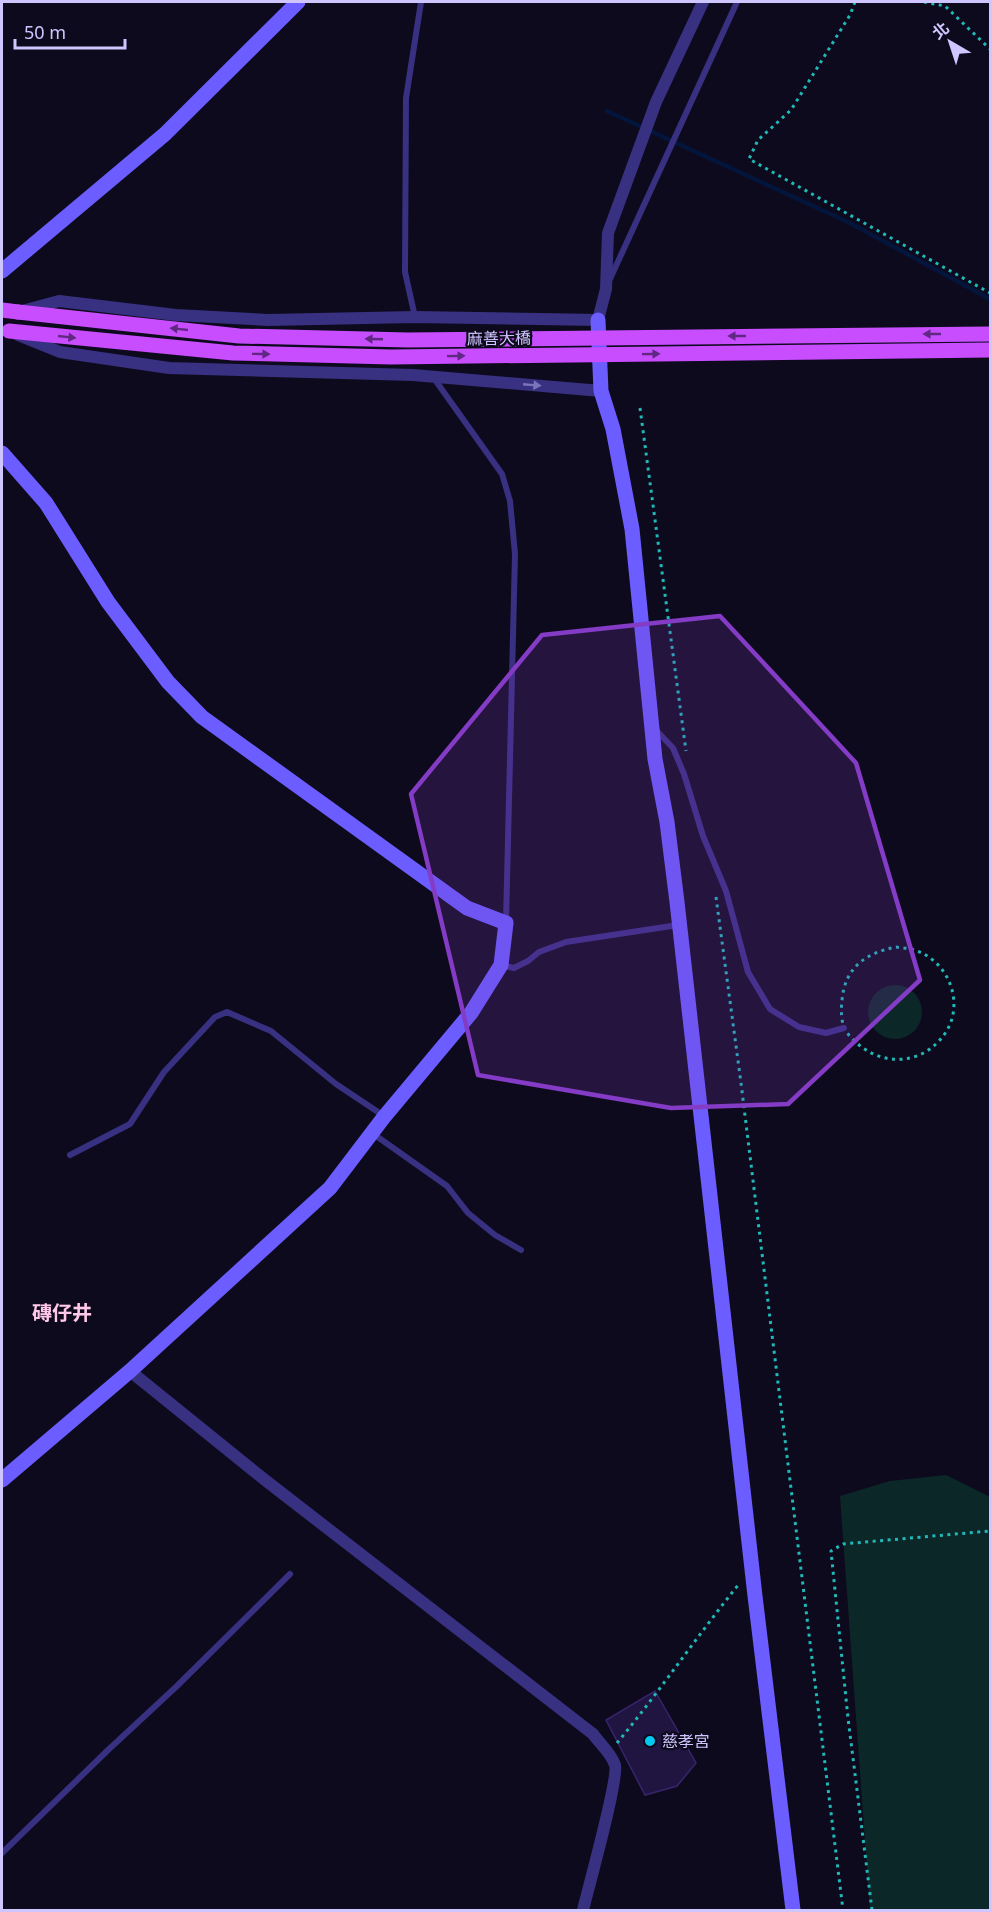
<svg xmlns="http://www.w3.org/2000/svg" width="992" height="1912" font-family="'Noto Sans','Noto Sans TC',sans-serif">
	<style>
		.green { fill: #0c2728 }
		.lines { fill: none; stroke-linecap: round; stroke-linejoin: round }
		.stream { stroke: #04153c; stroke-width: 4.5 }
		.building { fill: #201440; stroke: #37246e; stroke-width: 1.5 }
		.path { stroke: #21b8b8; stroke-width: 3; stroke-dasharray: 3 4.5; stroke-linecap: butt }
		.lane { stroke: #383081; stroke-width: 6 }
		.street { stroke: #383081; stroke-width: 12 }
		.secondary { stroke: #6b5dff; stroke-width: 15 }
		.primary { stroke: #c74dff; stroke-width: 15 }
		.primary-bridge { stroke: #c74dff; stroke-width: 15 }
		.oneway { fill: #612883 }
		.oneway2 { fill: #7c74ba }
		.marked { fill: #843bc5; fill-opacity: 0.2; stroke: #843bc5; stroke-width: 4.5; stroke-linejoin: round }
		.poi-dot { fill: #00caf1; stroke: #0e0a1d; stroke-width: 2 }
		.labels { text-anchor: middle; stroke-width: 4.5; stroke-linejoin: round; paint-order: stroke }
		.street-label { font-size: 16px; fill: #d0c6ff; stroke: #0e0a1d }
		.poi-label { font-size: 16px; fill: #d0c6ff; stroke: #0e0a1d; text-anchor: start }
		.quarter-label { font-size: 20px; font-weight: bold; fill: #ffc8e8; stroke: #0e0a1d }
	</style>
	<rect width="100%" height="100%" fill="#0e0a1d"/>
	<!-- green -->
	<g class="green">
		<circle cx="895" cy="1012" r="27"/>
		<polygon points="946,1475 990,1497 990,1910 870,1910 840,1496 890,1481"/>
	</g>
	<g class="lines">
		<!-- stream -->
		<polyline class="stream" points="607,111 850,223 990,299"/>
	</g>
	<!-- building -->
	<polygon class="building" points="655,1691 696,1763 677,1786 645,1795 606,1720"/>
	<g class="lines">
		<!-- path -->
		<g class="path">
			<polyline points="855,2 850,15 791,110 758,140 749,159 990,293"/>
			<polyline points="924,2 945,6 990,49"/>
			<polyline points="640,408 686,751"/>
			<polyline points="716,897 741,1083 843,1910"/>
			<path d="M896 947C902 948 909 948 914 950 948 960 965 1002 946 1032 927 1061 892 1068 863 1048 856 1043 847 1035 844 1027 841 1020 841 1008 842 1000 845 967 866 953 896 947Z"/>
			<path d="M617 1743C660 1691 697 1636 739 1584"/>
			<polyline points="872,1910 848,1718 831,1551 843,1544 990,1531"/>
		</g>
		<!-- lane -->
		<g class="lane">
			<polyline points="610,279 737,2"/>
			<polyline points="415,317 405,272 406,98 421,2"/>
			<polyline points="433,377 502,474 510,501 515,554 506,922"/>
			<polyline points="655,729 673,748 684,774 703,836 726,891 748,972 770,1009 799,1027 826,1033 844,1028"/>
			<polyline points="501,965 514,968 528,961 539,952 566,942 678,925"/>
			<polyline points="372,1133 447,1186 468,1213 495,1235 521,1250"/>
			<polyline points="70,1155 130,1124 164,1072 215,1017 227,1012 271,1031 336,1084 384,1116"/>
			<polyline points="2,1853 107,1751 177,1686 290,1574"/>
		</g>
		<!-- street -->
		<g class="street">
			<polyline points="22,311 59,301 176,315 268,320 415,317 598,320 606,289 608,233 656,102 703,2"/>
			<polyline points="18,335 60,352 169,368 413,375 601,391"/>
			<path d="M130 1371 265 1480 593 1734C600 1744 611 1753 615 1765 619 1778 588 1889 583 1910"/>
		</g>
		<!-- secondary -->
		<g class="secondary">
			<polyline points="2,271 165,134 298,2"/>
			<polyline points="598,320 601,391 613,429 632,529 655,759 667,822 677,902 755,1596 793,1910"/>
			<polyline points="2,453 46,503 108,602 168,682 202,717 467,908 506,923 501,965 471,1013 384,1117 330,1188 130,1371 2,1480"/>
		</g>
		<!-- primary -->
		<polyline class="primary" points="2,310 18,312"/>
		<!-- primary-bridge -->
		<g class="primary-bridge">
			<polyline points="18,312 239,336 408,340 990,334"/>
			<polyline points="9,331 233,353 391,357 990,350"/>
		</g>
	</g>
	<!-- one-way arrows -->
	<defs><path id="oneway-solid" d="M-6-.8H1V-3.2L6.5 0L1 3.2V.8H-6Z" transform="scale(1.5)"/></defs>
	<g class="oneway">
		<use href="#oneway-solid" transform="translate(179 329) rotate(-174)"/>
		<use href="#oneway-solid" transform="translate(932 334) rotate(180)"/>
		<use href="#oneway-solid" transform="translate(737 336) rotate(180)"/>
		<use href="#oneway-solid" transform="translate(67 337) rotate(6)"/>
		<use href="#oneway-solid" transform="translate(374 339) rotate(-178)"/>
		<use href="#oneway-solid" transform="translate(261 354) rotate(1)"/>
		<use href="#oneway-solid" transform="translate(651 354) rotate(-1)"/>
		<use href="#oneway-solid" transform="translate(456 356) rotate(-1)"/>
	</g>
	<use class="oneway2" href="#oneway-solid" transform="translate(532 385) rotate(5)"/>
	<!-- marked area -->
	<path class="marked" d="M720 616 856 763 920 980 788 1104 671 1108 478 1075 411 794 542 635Z"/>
	<!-- markers -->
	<circle class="poi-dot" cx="650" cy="1741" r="6"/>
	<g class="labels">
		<!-- street labels -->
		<g class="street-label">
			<text transform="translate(499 338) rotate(-1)" y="6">麻善大橋</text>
		</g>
		<!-- poi labels -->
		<g class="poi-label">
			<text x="662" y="1747">慈孝宮</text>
		</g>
		<!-- quarter labels -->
		<g class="quarter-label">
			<text x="62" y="1320">磚仔井</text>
		</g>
	</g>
	<!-- border -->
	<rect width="992" height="1912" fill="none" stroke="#d0c6ff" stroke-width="6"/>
	<!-- north arrow -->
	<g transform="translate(950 42) rotate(321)" stroke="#0e0a1d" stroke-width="4.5" paint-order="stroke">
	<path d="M0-4.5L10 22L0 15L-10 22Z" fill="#d0c6ff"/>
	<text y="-9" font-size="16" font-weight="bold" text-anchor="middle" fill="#d0c6ff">北</text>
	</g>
	<!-- scale -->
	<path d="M15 39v9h110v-9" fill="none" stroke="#d0c6ff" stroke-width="3"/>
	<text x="24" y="39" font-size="18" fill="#d0c6ff" stroke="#0e0a1d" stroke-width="4.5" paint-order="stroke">50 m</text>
</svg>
